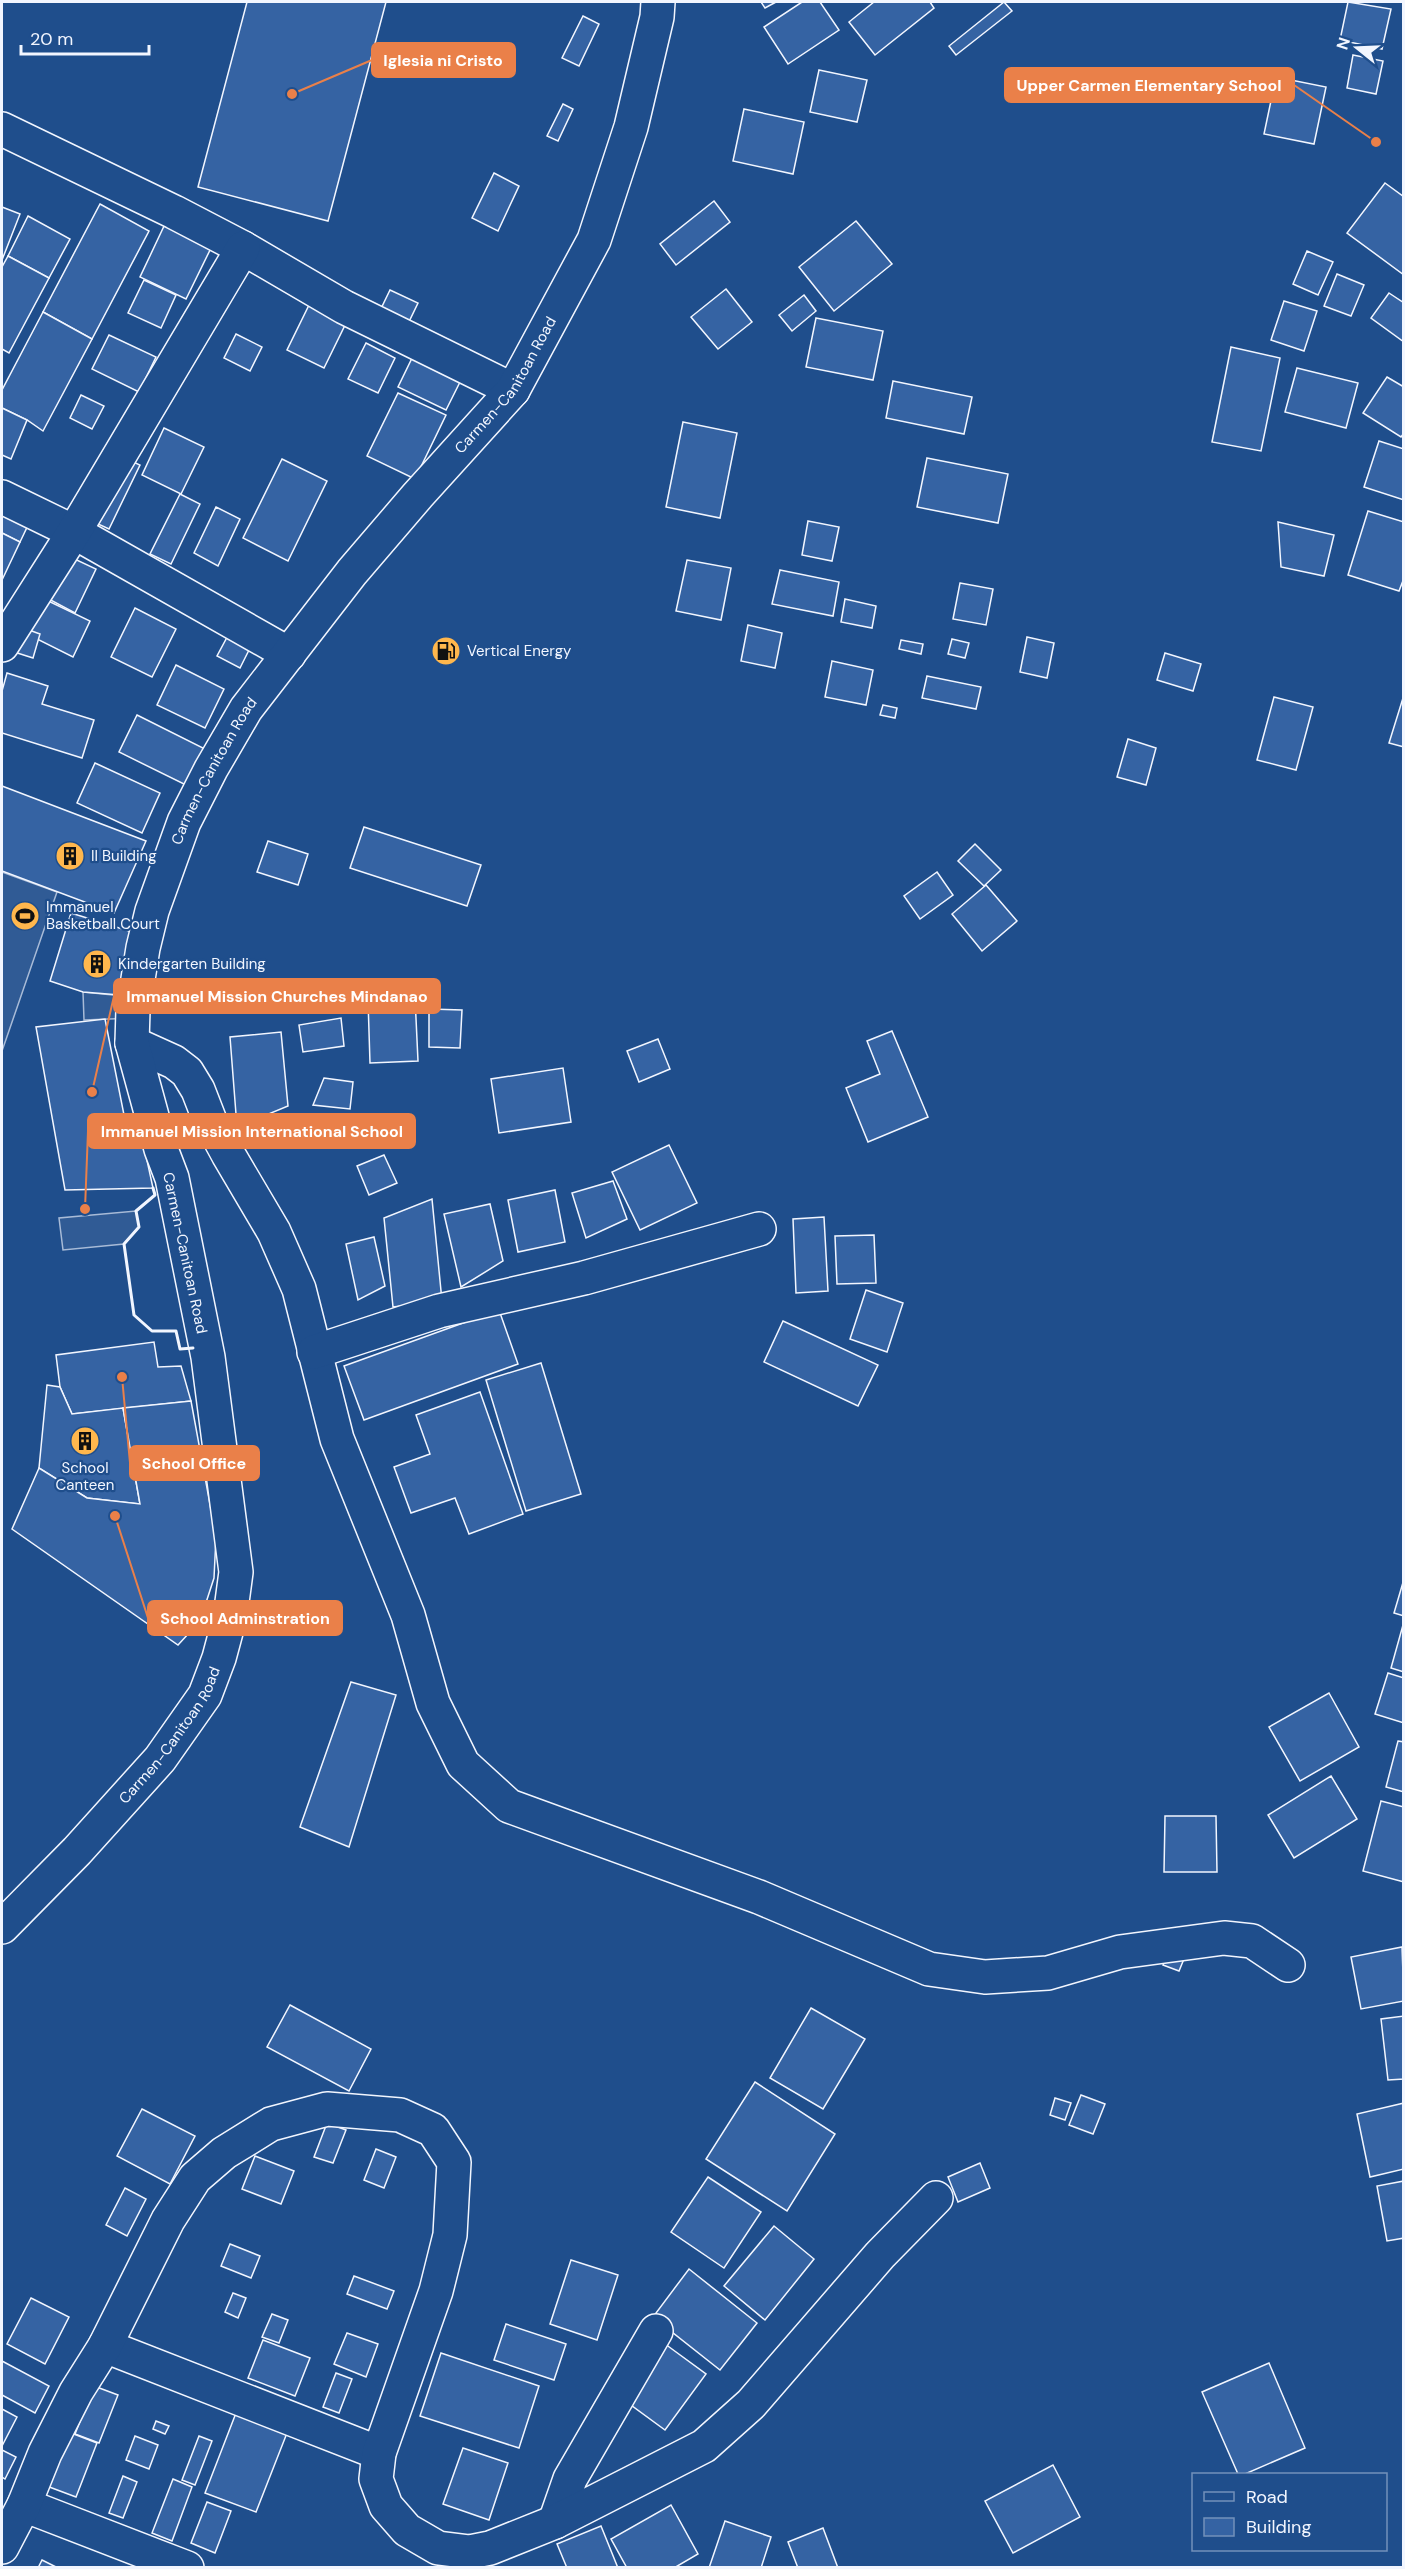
<svg xmlns="http://www.w3.org/2000/svg" width="1405" height="2569" font-family="'DM Sans',sans-serif">
	<style>
		.built { fill: #305b95; stroke: #a8bbd7; stroke-width: 1.5 }
		.building { fill: #3563a3; stroke: #f2f6ff; stroke-width: 1.5 }
		.lines { fill: none; stroke-linecap: round; stroke-linejoin: round }
		.minor-casing { stroke: #f2f6ff; stroke-width: 36 }
		.secondary-casing { stroke: #f2f6ff; stroke-width: 36 }
		.minor { stroke: #1f4e8c; stroke-width: 33 }
		.secondary { stroke: #1f4e8c; stroke-width: 33 }
		.wall { stroke: #f2f6ff; stroke-width: 3 }
		.labels { text-anchor: middle; stroke-width: 4.5; stroke-linejoin: round; paint-order: stroke }
		.street-label { font-size: 15px; fill: #f2f6ff; stroke: #1f4e8c }
		.poi-label { font-size: 15px; fill: #f2f6ff; stroke: #1f4e8c; text-anchor: start }
		.leader { fill: none; stroke: #ea8049; stroke-width: 2 }
		.callout-dot { fill: #ea8049; stroke: #1f4e8c; stroke-width: 2 }
		.callout { fill: #ea8049; stroke: #ea8049; stroke-width: 2 }
		.callout-label { font-size: 16px; text-anchor: middle; font-weight: bold; fill: #fff }
	</style>
	<rect width="100%" height="100%" fill="#1f4e8c"/>
	<!-- built -->
	<g class="built">
		<polygon points="2,872 57,892 2,1051"/>
		<polygon points="83,992 133,997 135,1018 84,1020"/>
		<polygon points="136,1211 139,1227 124,1244 63,1250 59,1218"/>
	</g>
	<!-- building -->
	<g class="building">
		<polygon points="247,2 386,2 328,221 198,187"/>
		<polygon points="761,2 776,2 765,8"/>
		<polygon points="802,2 820,2 839,30 788,64 764,27"/>
		<polygon points="874,2 930,2 934,8 875,55 849,22"/>
		<polygon points="1004,2 1012,11 956,55 949,46"/>
		<polygon points="1348,2 1391,9 1382,49 1340,40"/>
		<polygon points="583,16 599,24 579,66 562,58"/>
		<polygon points="1353,55 1383,61 1376,94 1347,88"/>
		<polygon points="819,70 867,80 857,122 810,112"/>
		<polygon points="1276,77 1326,87 1314,144 1264,134"/>
		<polygon points="563,104 573,109 558,141 547,136"/>
		<polygon points="744,109 804,122 793,174 733,161"/>
		<polygon points="494,173 519,186 498,231 472,218"/>
		<polygon points="1385,183 1404,197 1404,275 1347,233"/>
		<polygon points="714,201 730,222 676,265 660,244"/>
		<polygon points="100,204 149,231 92,339 43,312"/>
		<polygon points="2,207 20,214 2,260"/>
		<polygon points="28,216 70,239 49,278 8,256"/>
		<polygon points="856,221 892,264 834,311 799,267"/>
		<polygon points="165,224 212,246 186,299 140,277"/>
		<polygon points="1307,251 1333,262 1318,295 1293,284"/>
		<polygon points="8,256 49,278 9,353 2,349 2,267"/>
		<polygon points="1337,274 1364,285 1351,316 1324,306"/>
		<polygon points="144,280 176,295 161,328 128,313"/>
		<polygon points="726,289 752,322 718,349 691,317"/>
		<polygon points="390,290 418,303 403,334 375,321"/>
		<polygon points="1389,293 1404,303 1404,342 1371,318"/>
		<polygon points="804,295 816,311 792,331 779,315"/>
		<polygon points="311,301 348,319 324,368 287,350"/>
		<polygon points="1284,301 1317,311 1304,351 1271,340"/>
		<polygon points="43,312 92,339 43,431 27,420 2,408 2,390"/>
		<polygon points="816,318 883,331 873,380 806,367"/>
		<polygon points="236,334 262,347 250,371 224,358"/>
		<polygon points="109,335 156,357 139,392 92,369"/>
		<polygon points="366,343 395,358 378,393 348,379"/>
		<polygon points="1231,347 1280,358 1261,451 1212,442"/>
		<polygon points="415,352 463,376 446,410 398,387"/>
		<polygon points="1297,368 1358,383 1346,428 1285,412"/>
		<polygon points="1387,377 1404,387 1404,433 1401,437 1363,413"/>
		<polygon points="893,381 972,397 964,434 886,418"/>
		<polygon points="398,393 446,415 415,479 367,456"/>
		<polygon points="81,395 104,406 92,429 70,418"/>
		<polygon points="2,408 27,420 11,459 2,455"/>
		<polygon points="683,422 737,433 720,518 666,507"/>
		<polygon points="164,428 204,447 181,494 142,475"/>
		<polygon points="1379,441 1404,449 1404,500 1364,487"/>
		<polygon points="927,458 1008,474 998,523 917,507"/>
		<polygon points="282,459 327,481 288,561 243,538"/>
		<polygon points="129,460 140,465 109,529 98,524"/>
		<polygon points="180,494 200,504 171,564 150,554"/>
		<polygon points="2,507 30,521 20,542 2,533"/>
		<polygon points="216,507 240,519 218,566 194,553"/>
		<polygon points="1368,511 1404,522 1404,578 1399,591 1348,575"/>
		<polygon points="808,521 839,527 832,561 802,555"/>
		<polygon points="1278,522 1334,535 1324,576 1281,567"/>
		<polygon points="2,533 20,542 2,580"/>
		<polygon points="64,554 96,569 75,613 43,596"/>
		<polygon points="687,560 731,568 721,620 676,611"/>
		<polygon points="780,570 839,582 833,616 772,604"/>
		<polygon points="960,583 993,589 986,625 953,619"/>
		<polygon points="38,596 90,621 73,657 21,631"/>
		<polygon points="845,599 876,606 872,628 841,622"/>
		<polygon points="135,608 176,629 152,677 111,657"/>
		<polygon points="748,625 782,633 775,668 741,661"/>
		<polygon points="18,626 40,634 33,658 11,651"/>
		<polygon points="232,628 254,640 240,668 217,656"/>
		<polygon points="1027,637 1054,643 1047,678 1020,672"/>
		<polygon points="952,639 969,643 965,658 948,654"/>
		<polygon points="901,640 923,644 921,654 899,649"/>
		<polygon points="1165,653 1201,664 1193,691 1157,680"/>
		<polygon points="832,661 873,670 866,705 825,697"/>
		<polygon points="176,665 224,689 205,728 157,705"/>
		<polygon points="7,673 48,686 42,704 94,720 82,758 2,733 2,691"/>
		<polygon points="927,676 981,687 976,709 922,698"/>
		<polygon points="1274,697 1313,707 1296,770 1257,760"/>
		<polygon points="1403,698 1404,698 1404,747 1389,743"/>
		<polygon points="883,705 897,708 895,718 880,715"/>
		<polygon points="137,715 207,750 188,786 119,752"/>
		<polygon points="1128,739 1156,748 1146,785 1117,777"/>
		<polygon points="95,763 160,793 142,833 77,803"/>
		<polygon points="2,786 146,841 114,913 2,871"/>
		<polygon points="364,827 481,865 467,906 350,868"/>
		<polygon points="268,841 308,854 298,885 257,872"/>
		<polygon points="975,844 1001,870 984,886 958,861"/>
		<polygon points="937,872 953,895 920,919 904,896"/>
		<polygon points="986,885 1017,921 982,951 952,914"/>
		<polygon points="71,913 145,936 132,996 83,992 50,981"/>
		<polygon points="415,997 418,1061 370,1063 368,1000"/>
		<polygon points="429,1009 462,1010 460,1048 429,1047"/>
		<polygon points="341,1018 344,1046 303,1052 299,1025"/>
		<polygon points="105,1019 124,1115 137,1114 153,1188 65,1190 36,1027"/>
		<polygon points="892,1031 928,1117 868,1142 846,1088 880,1074 867,1041"/>
		<polygon points="281,1032 288,1106 237,1127 230,1037"/>
		<polygon points="658,1039 670,1069 639,1082 627,1051"/>
		<polygon points="563,1068 571,1122 499,1133 491,1079"/>
		<polygon points="324,1078 353,1082 350,1109 313,1105"/>
		<polygon points="669,1145 697,1203 640,1230 612,1172"/>
		<polygon points="384,1155 397,1183 369,1195 357,1166"/>
		<polygon points="613,1181 627,1219 586,1238 572,1193"/>
		<polygon points="555,1190 565,1242 518,1252 508,1200"/>
		<polygon points="432,1199 442,1301 393,1307 384,1218"/>
		<polygon points="490,1204 503,1261 461,1287 444,1214"/>
		<polygon points="824,1217 828,1291 796,1293 793,1219"/>
		<polygon points="874,1235 876,1283 837,1284 835,1236"/>
		<polygon points="374,1237 385,1286 358,1300 346,1244"/>
		<polygon points="866,1290 903,1303 887,1352 850,1339"/>
		<polygon points="499,1310 518,1364 364,1420 344,1366"/>
		<polygon points="783,1321 878,1365 858,1406 764,1362"/>
		<polygon points="154,1342 158,1367 181,1366 191,1401 72,1414 60,1387 56,1355"/>
		<polygon points="541,1363 581,1494 526,1511 486,1380"/>
		<polygon points="47,1385 60,1387 72,1414 123,1408 140,1504 87,1498 39,1468"/>
		<polygon points="480,1392 523,1514 469,1534 455,1498 411,1513 394,1467 430,1454 416,1415"/>
		<polygon points="191,1401 216,1537 214,1578 200,1621 178,1645 12,1529 39,1468 87,1498 140,1504 123,1408"/>
		<polygon points="1404,1579 1404,1616 1394,1613"/>
		<polygon points="1403,1625 1404,1625 1404,1672 1391,1668"/>
		<polygon points="1388,1673 1404,1678 1404,1723 1375,1714"/>
		<polygon points="351,1682 396,1695 349,1847 300,1827"/>
		<polygon points="1329,1693 1359,1747 1300,1781 1269,1727"/>
		<polygon points="1398,1741 1404,1742 1404,1792 1386,1787"/>
		<polygon points="1331,1776 1357,1819 1294,1858 1268,1815"/>
		<polygon points="1381,1801 1404,1807 1404,1882 1363,1871"/>
		<polygon points="1165,1816 1216,1816 1217,1872 1164,1872"/>
		<polygon points="1402,1947 1404,2001 1361,2009 1351,1957"/>
		<polygon points="1169,1948 1186,1954 1179,1971 1163,1965"/>
		<polygon points="290,2005 371,2049 349,2091 267,2047"/>
		<polygon points="811,2008 865,2039 823,2109 770,2078"/>
		<polygon points="1404,2016 1404,2079 1388,2080 1381,2019"/>
		<polygon points="755,2082 835,2134 787,2211 706,2159"/>
		<polygon points="1081,2095 1105,2104 1093,2134 1069,2125"/>
		<polygon points="1055,2098 1071,2103 1065,2120 1050,2115"/>
		<polygon points="1404,2103 1404,2169 1370,2177 1357,2114"/>
		<polygon points="142,2109 195,2136 170,2184 117,2156"/>
		<polygon points="327,2123 346,2130 333,2163 314,2157"/>
		<polygon points="376,2149 396,2157 384,2188 364,2180"/>
		<polygon points="255,2156 294,2171 281,2204 242,2189"/>
		<polygon points="980,2163 990,2188 958,2202 948,2177"/>
		<polygon points="708,2177 761,2212 724,2268 671,2232"/>
		<polygon points="1404,2181 1404,2238 1387,2241 1377,2186"/>
		<polygon points="125,2188 146,2199 127,2236 106,2225"/>
		<polygon points="774,2226 814,2259 765,2320 724,2286"/>
		<polygon points="230,2244 260,2256 251,2278 221,2266"/>
		<polygon points="571,2260 618,2275 597,2340 550,2324"/>
		<polygon points="689,2269 757,2323 720,2370 653,2317"/>
		<polygon points="354,2276 394,2291 387,2309 347,2294"/>
		<polygon points="233,2293 246,2298 238,2318 225,2312"/>
		<polygon points="31,2298 69,2317 45,2364 7,2344"/>
		<polygon points="272,2314 288,2320 279,2343 262,2337"/>
		<polygon points="506,2324 566,2344 554,2380 494,2360"/>
		<polygon points="347,2333 378,2344 366,2377 334,2364"/>
		<polygon points="263,2340 310,2358 295,2396 248,2378"/>
		<polygon points="661,2341 706,2374 665,2430 620,2397"/>
		<polygon points="441,2353 539,2386 519,2448 420,2416"/>
		<polygon points="2,2361 49,2386 35,2413 2,2395"/>
		<polygon points="1269,2363 1305,2448 1245,2474 1238,2474 1202,2392"/>
		<polygon points="336,2373 352,2379 339,2413 323,2407"/>
		<polygon points="94,2386 118,2395 99,2443 75,2434"/>
		<polygon points="2,2409 17,2417 2,2446"/>
		<polygon points="236,2413 287,2433 256,2512 205,2493"/>
		<polygon points="156,2421 169,2426 165,2434 153,2429"/>
		<polygon points="66,2431 97,2443 76,2497 44,2485"/>
		<polygon points="135,2436 158,2445 149,2469 126,2460"/>
		<polygon points="199,2436 212,2441 195,2485 182,2480"/>
		<polygon points="463,2448 508,2463 489,2520 443,2504"/>
		<polygon points="2,2450 16,2457 5,2479 2,2477"/>
		<polygon points="1053,2465 1080,2517 1013,2553 985,2501"/>
		<polygon points="123,2476 137,2482 123,2518 109,2513"/>
		<polygon points="173,2479 192,2487 172,2541 152,2533"/>
		<polygon points="207,2502 231,2511 215,2553 191,2543"/>
		<polygon points="671,2505 698,2554 674,2568 627,2568 611,2539"/>
		<polygon points="725,2521 771,2537 761,2568 709,2568"/>
		<polygon points="601,2526 618,2568 567,2568 557,2544"/>
		<polygon points="823,2528 838,2568 798,2568 788,2542"/>
		<polygon points="42,2560 58,2568 38,2568"/>
	</g>
	<g class="lines">
		<!-- minor casing -->
		<g class="minor-casing">
			<g id="minor">
				<polyline points="2,129 174,212 243,248 344,307 513,390"/>
				<polyline points="2,497 74,532 289,654"/>
				<polyline points="2,645 74,532 243,248"/>
				<polyline points="132,1043 174,1062 187,1072 198,1090 210,1121 228,1154 274,1232 299,1289 337,1439 408,1615 433,1703 463,1764 509,1806 759,1897 929,1969 985,1977 1048,1973 1120,1952 1224,1938 1252,1941 1288,1965"/>
				<polyline points="314,1352 439,1311 584,1278 759,1229"/>
				<polyline points="105,2346 379,2453"/>
				<polyline points="24,2505 187,2568"/>
				<polyline points="555,2522 570,2479 656,2331"/>
				<polyline points="2,2547 24,2505 45,2453 76,2392 105,2346 168,2220 195,2178 224,2153 271,2124 327,2109 400,2115 433,2130 454,2162 450,2235 436,2291 379,2453 376,2479 386,2506 407,2530 438,2548 470,2552 490,2548 555,2522 704,2446 751,2404 880,2255 936,2198"/>
			</g>
		</g>
		<!-- secondary casing -->
		<g class="secondary-casing">
			<g id="secondary">
				<path id="s1" d="M2 1927 77 1851 160 1759 205 1695 219 1658 230 1617 236 1572 208 1357 172 1178 161 1149 132 1043 133 1010 143 948 152 911 184 822 211 769 246 709 352 572 418 495 513 390 594 240 631 127 657 17 658 2"/>
			</g>
		</g>
		<!-- minor -->
		<use href="#minor" class="minor"/>
		<!-- secondary -->
		<use href="#secondary" class="secondary"/>
		<!-- wall -->
		<polyline class="wall" points="153,1188 155,1195 136,1211 139,1227 124,1244 134,1315 152,1331 176,1331 180,1349 193,1348"/>
	</g>
	<!-- icons -->
	<defs>
		<g id="fuel-disc" transform="scale(1.5)"><circle r="9.5" fill="#ffb74d" stroke="#1f4e8c"/><path d="M-5.5-6h7V0h2V4h1.3V-2.5L3-4.5l.8-.8L6-3V5H2.5V1h-1V6h-7ZM-4.2-4.7v3.2H.2V-4.7Z" fill="#111"/></g>
		<g id="building-disc" transform="scale(1.5)"><circle r="9.5" fill="#ffb74d" stroke="#1f4e8c"/><path d="M-4-6H4V6H1V3H-1V6H-4ZM-2.5-4.3h1.7v1.8h-1.7ZM.8-4.3h1.7v1.8H.8ZM-2.5-1h1.7V.8h-1.7ZM.8-1h1.7V.8H.8Z" fill="#111"/></g>
		<g id="stadium-disc" transform="scale(1.5)"><circle r="9.5" fill="#ffb74d" stroke="#1f4e8c"/><path d="M0-5a6.5 5 0 1 0 0 10a6.5 5 0 1 0 0-10ZM-3.5-1.8h7v3.6h-7Z" fill="#111"/></g>
	</defs>
	<g fill-rule="evenodd">
		<use href="#fuel-disc" x="446" y="651"/>
		<use href="#building-disc" x="70" y="856"/>
		<use href="#stadium-disc" x="25" y="916"/>
		<use href="#building-disc" x="97" y="964"/>
		<use href="#building-disc" x="85" y="1441"/>
	</g>
	<g class="labels">
		<!-- street labels -->
		<g class="street-label">
			<text dy="5" stroke="none"><textPath href="#s1" startOffset="1750">Carmen-Canitoan Road</textPath></text>
			<text dy="5" stroke="none"><textPath href="#s1" startOffset="1264">Carmen-Canitoan Road</textPath></text>
			<text transform="translate(185 1253) rotate(78)" y="5">Carmen-Canitoan Road</text>
			<text dy="5" stroke="none"><textPath href="#s1" startOffset="256">Carmen-Canitoan Road</textPath></text>
		</g>
		<!-- poi labels -->
		<g class="poi-label">
			<text x="467" y="656">Vertical Energy</text>
			<text x="91" y="861">II Building</text>
			<text x="46" y="912">Immanuel<tspan x="46" dy="17">Basketball Court</tspan></text>
			<text x="118" y="969">Kindergarten Building</text>
			<text x="85" y="1473" text-anchor="middle">School<tspan x="85" dy="17">Canteen</tspan></text>
		</g>
	</g>
	<!-- callouts -->
	<path class="leader" d="M292 94L372 60M1376 142L1294 85M92 1092L114 996M85 1209L88 1131M122 1377L130 1463M115 1516L148 1618"/>
	<g class="callout-dot">
		<circle cx="292" cy="94" r="6"/>
		<circle cx="1376" cy="142" r="6"/>
		<circle cx="92" cy="1092" r="6"/>
		<circle cx="85" cy="1209" r="6"/>
		<circle cx="122" cy="1377" r="6"/>
		<circle cx="115" cy="1516" r="6"/>
	</g>
	<g class="callout">
		<rect x="372" y="43" width="143" height="34" rx="6"/>
		<rect x="1005" y="68" width="289" height="34" rx="6"/>
		<rect x="114" y="979" width="326" height="34" rx="6"/>
		<rect x="88" y="1114" width="327" height="34" rx="6"/>
		<rect x="130" y="1446" width="129" height="34" rx="6"/>
		<rect x="148" y="1601" width="194" height="34" rx="6"/>
	</g>
	<g class="callout-label">
		<text x="443" y="66">Iglesia ni Cristo</text>
		<text x="1149" y="91">Upper Carmen Elementary School</text>
		<text x="277" y="1002">Immanuel Mission Churches Mindanao</text>
		<text x="252" y="1137">Immanuel Mission International School</text>
		<text x="194" y="1469">School Office</text>
		<text x="245" y="1624">School Adminstration</text>
	</g>
	<!-- border -->
	<rect width="1405" height="2569" fill="none" stroke="#f2f6ff" stroke-width="6"/>
	<!-- legend -->
	<rect x="1192" y="2473" width="195" height="78" fill="#1f4e8c" stroke="#7391ba" stroke-width="1.5"/>
	<rect x="1204" y="2492" width="30" height="9" fill="#1f4e8c" stroke="#7391ba" stroke-width="1.5"/>
	<text x="1246" y="2503" font-size="18" fill="#f2f6ff">Road</text>
	<rect x="1204" y="2518" width="30" height="18" fill="#3563a3" stroke="#7391ba" stroke-width="1.5"/>
	<text x="1246" y="2533" font-size="18" fill="#f2f6ff">Building</text>
	<!-- north arrow -->
	<g transform="translate(1357 48) rotate(288)" stroke="#1f4e8c" stroke-width="4.5" paint-order="stroke">
	<path d="M0-4.5L10 22L0 15L-10 22Z" fill="#f2f6ff"/>
	<text y="-9" font-size="16" font-weight="bold" text-anchor="middle" fill="#f2f6ff">N</text>
	</g>
	<!-- scale -->
	<path d="M21 45v9h128v-9" fill="none" stroke="#f2f6ff" stroke-width="3"/>
	<text x="30" y="45" font-size="18" fill="#f2f6ff" stroke="#1f4e8c" stroke-width="4.5" paint-order="stroke">20 m</text>
</svg>
